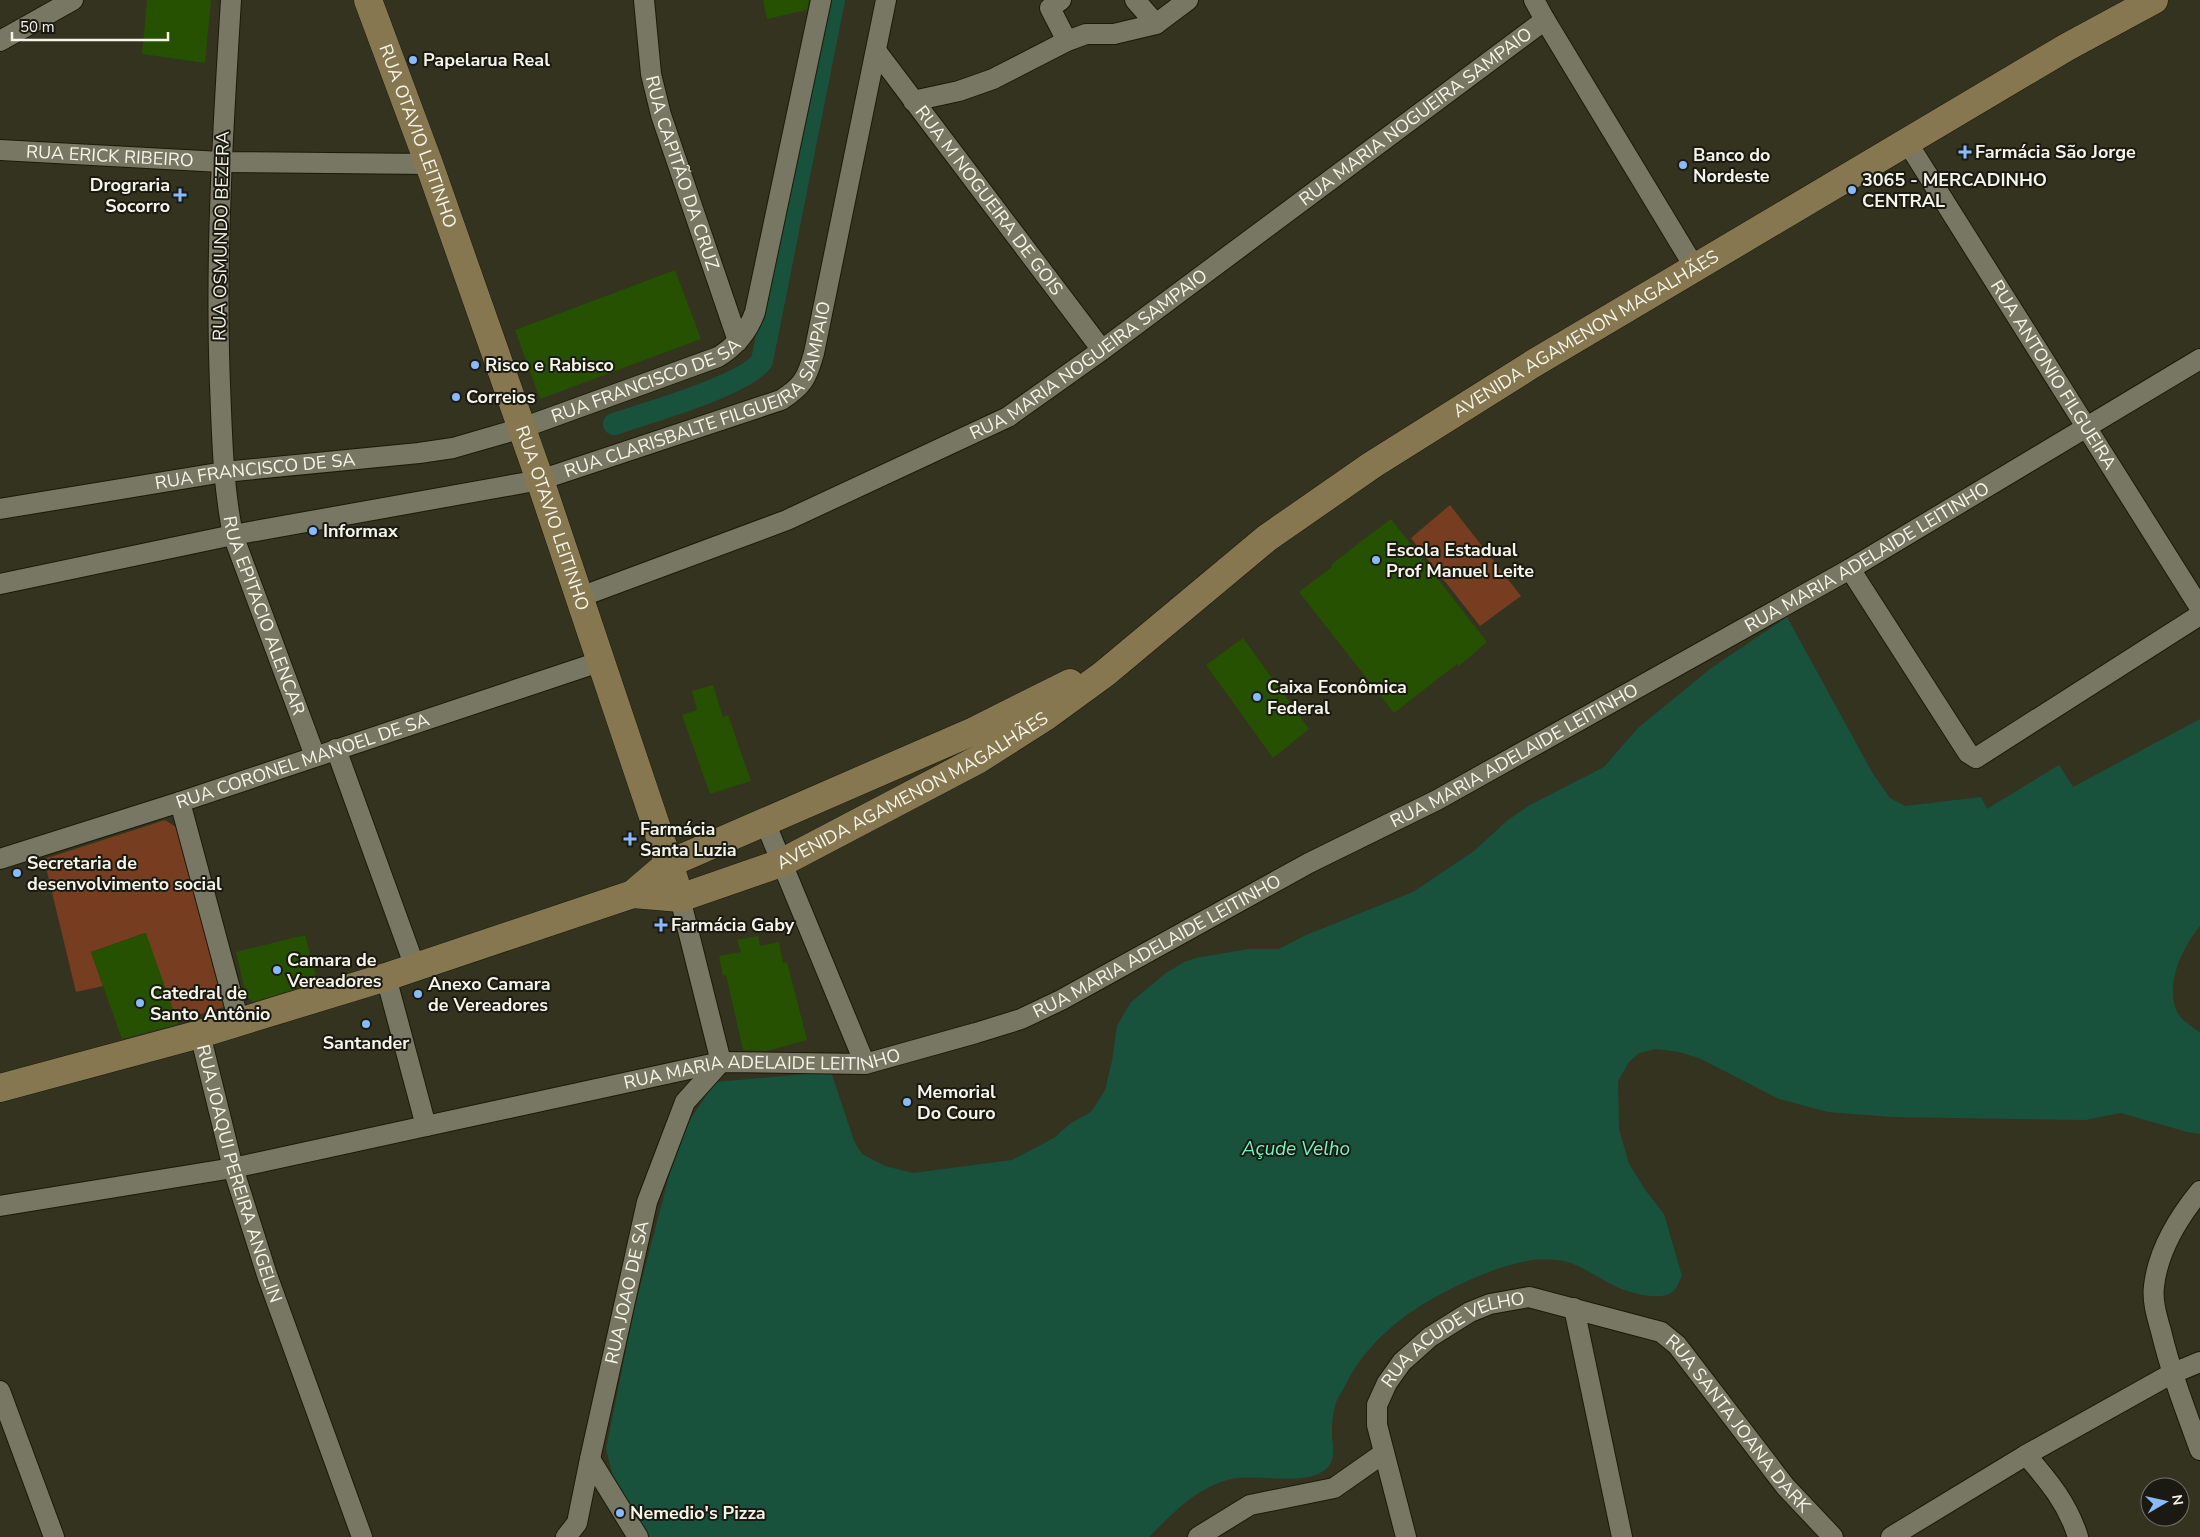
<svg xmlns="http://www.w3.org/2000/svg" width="2200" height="1537" font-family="'Nunito Sans',sans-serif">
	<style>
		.green { fill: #773d21 }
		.water { fill: #18523d }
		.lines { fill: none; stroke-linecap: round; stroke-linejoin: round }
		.canal { stroke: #18523d; stroke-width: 22 }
		.building { fill: #255100 }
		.street-casing { stroke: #1c1a09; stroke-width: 22 }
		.secondary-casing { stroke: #1c1a09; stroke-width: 29 }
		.street { stroke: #787763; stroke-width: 20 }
		.secondary { stroke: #877751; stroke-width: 28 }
		.poi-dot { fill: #88bafc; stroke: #1a1a12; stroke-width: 2 }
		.labels { text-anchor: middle; stroke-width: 4; stroke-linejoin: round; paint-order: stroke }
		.poi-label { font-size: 18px; font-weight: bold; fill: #f5f5e9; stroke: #1a1a12; text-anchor: start }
		.street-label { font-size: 18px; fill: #f5f5e9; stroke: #1a1a12 }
		.water-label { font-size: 19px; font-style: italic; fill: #6cfac4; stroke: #1a1a12 }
	</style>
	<rect width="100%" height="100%" fill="#343320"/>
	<!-- green -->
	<g class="green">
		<polygon points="1450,505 1521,596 1480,626 1411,538"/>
		<polygon points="165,820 179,829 231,1005 177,1021 145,933 91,952 103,986 76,992 44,859"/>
	</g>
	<!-- water -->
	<path class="water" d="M1787 617 1873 774 1890 798 1905 806 1981 797 1987 809 2059 765 2073 787 2200 719V926C2182 948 2165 984 2177 1012 2181 1020 2193 1027 2200 1033V1134L2187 1132 2121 1113 2085 1120 1892 1117 1828 1112 1779 1099 1699 1058 1679 1052 1656 1049 1639 1053 1629 1062 1618 1081 1619 1129 1629 1164 1646 1191 1664 1214 1682 1276C1679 1281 1677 1289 1672 1292 1662 1300 1637 1295 1625 1290 1606 1284 1590 1270 1571 1263 1547 1255 1520 1261 1497 1269 1438 1291 1377 1324 1347 1382 1343 1390 1337 1398 1335 1406 1333 1413 1332 1421 1332 1428 1331 1443 1338 1456 1327 1468 1308 1488 1255 1472 1227 1480 1194 1490 1173 1513 1149 1537H649L614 1480 606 1449 634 1310 669 1176 688 1123 715 1082 831 1072 854 1141 862 1154 885 1166 913 1173 1012 1160 1054 1138 1071 1123 1091 1112 1105 1090 1112 1061 1117 1026 1131 1002 1166 973 1184 962 1196 958 1248 949H1279L1304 936 1413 892 1474 851 1508 820 1528 806 1604 767 1638 728 1710 669Z"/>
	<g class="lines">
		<!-- canal -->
		<path class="canal" d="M614 424C646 413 744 386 762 361L834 0"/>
	</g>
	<!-- building -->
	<g class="building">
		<polygon points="147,0 211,0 205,63 142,54"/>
		<polygon points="763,0 809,0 807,10 767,19"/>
		<polygon points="675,270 701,339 540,399 515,330"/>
		<polygon points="1391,519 1487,642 1459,666 1457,664 1394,713 1299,592 1332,567 1331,565 1359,543"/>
		<polygon points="1243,638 1309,729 1273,758 1206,665"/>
		<polygon points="713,685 723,717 728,715 751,781 710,794 682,715 697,710 692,691"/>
		<polygon points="146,933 178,1024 122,1039 91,952"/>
		<polygon points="305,935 318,982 253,1002 246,996 236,952"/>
		<polygon points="758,936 760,946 779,942 783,963 787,962 807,1040 767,1051 743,1050 726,975 723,976 719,956 741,952 737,940"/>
	</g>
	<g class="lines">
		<!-- street casing -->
		<g class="street-casing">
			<g id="street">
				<path id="s1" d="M231 0C223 128 215 256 220 385 222 435 223 486 233 535L315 756"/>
				<path id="s2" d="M644 0 651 74 661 115 738 341"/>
				<polyline points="1061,0 1050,8 1067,41"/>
				<polyline points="1135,0 1156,24"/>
				<polyline points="1534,0 1545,20"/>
				<polyline points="0,41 73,0"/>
				<path id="s3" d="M877 52 1102 350"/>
				<polyline points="913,101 959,91 993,79 1067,41 1086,34 1114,34 1156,24 1188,0"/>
				<path id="s4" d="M1907 142 2200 608"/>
				<path id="s5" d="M0 150 221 162 429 164"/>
				<path id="s6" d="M0 509 224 472 419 453 453 448 522 428 718 357C736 346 748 332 755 312L821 0"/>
				<polyline points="1850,569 1968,753 1976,758 2200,615"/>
				<path id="s7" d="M0 584 233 535 540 480 781 400C803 386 807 378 814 353L886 0"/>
				<path id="s8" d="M580 597 787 520 1008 417 1102 350 1545 20 1695 268"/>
				<polyline points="336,749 415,967"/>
				<polyline points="180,802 239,1022"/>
				<polyline points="765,822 865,1064"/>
				<path id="s9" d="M0 859 180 802 602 661"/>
				<polyline points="386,977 426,1126"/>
				<path id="s10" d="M200 1034 233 1168 267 1275 362 1537"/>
				<path d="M2200 1191C2178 1218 2158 1251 2154 1286 2152 1301 2157 1317 2161 1331 2171 1373 2185 1409 2200 1450"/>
				<path id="s11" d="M0 1206 233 1168 721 1062 865 1064 976 1033 1021 1019 1061 1000 1309 863 1437 800 1850 569 2200 359"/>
				<polyline points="1574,1308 1622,1537"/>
				<polyline points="0,1391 54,1537"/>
				<path d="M2026 1455C2048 1480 2068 1504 2078 1537"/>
				<polyline points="590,1459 638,1537"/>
				<path id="s12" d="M566 1537 577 1523 590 1459 647 1202 685 1102 721 1062 680 898"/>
				<polyline points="1198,1537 1250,1505 1334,1488 1384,1453"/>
				<path id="s13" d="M1406 1537 1377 1425V1405L1387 1383 1402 1362 1430 1337 1470 1312 1490 1304 1529 1297 1661 1332 1677 1345 1785 1486 1833 1537"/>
				<polyline points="1891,1537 2026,1455 2171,1374 2200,1362"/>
			</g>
		</g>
		<!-- secondary casing -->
		<g class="secondary-casing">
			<g id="secondary">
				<path id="s14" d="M368 0 429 164 540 480 675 882"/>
				<path id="s15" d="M633 894 680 898 781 863 979 759 1045 717 1104 674 1267 538 1372 465 1531 365 2067 47 2154 0"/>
				<polyline points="0,1088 200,1034 386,977 633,894 668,864 974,731 1070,683"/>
			</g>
		</g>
		<!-- street -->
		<use href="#street" class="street"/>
		<!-- secondary -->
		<use href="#secondary" class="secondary"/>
	</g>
	<!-- markers -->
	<g class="poi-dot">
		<circle cx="413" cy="60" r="5"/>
		<path d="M1962.5 144.5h5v5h5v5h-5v5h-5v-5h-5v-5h5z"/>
		<circle cx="1683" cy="165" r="5"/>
		<circle cx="1852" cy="190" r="5"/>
		<path d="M177.5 187.5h5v5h5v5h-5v5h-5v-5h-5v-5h5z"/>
		<circle cx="475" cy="365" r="5"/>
		<circle cx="456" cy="397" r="5"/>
		<circle cx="313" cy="531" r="5"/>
		<circle cx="1376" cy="560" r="5"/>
		<circle cx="1257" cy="697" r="5"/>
		<path d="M627.5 831.5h5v5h5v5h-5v5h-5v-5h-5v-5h5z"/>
		<circle cx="17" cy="873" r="5"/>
		<path d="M658.5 917.5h5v5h5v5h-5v5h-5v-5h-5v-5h5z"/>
		<circle cx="277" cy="970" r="5"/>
		<circle cx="418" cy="994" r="5"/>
		<circle cx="140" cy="1003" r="5"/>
		<circle cx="366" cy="1024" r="5"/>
		<circle cx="907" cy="1102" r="5"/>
		<circle cx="620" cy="1513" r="5"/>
	</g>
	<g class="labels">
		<!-- poi labels -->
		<g class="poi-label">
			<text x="423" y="66">Papelarua Real</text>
			<text x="1975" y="158">Farmácia São Jorge</text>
			<text x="1693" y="161">Banco do<tspan x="1693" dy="21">Nordeste</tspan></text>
			<text x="1862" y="186">3065 - MERCADINHO<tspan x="1862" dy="21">CENTRAL</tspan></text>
			<text x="170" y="191" text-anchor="end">Drograria<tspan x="170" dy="21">Socorro</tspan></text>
			<text x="485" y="371">Risco e Rabisco</text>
			<text x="466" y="403">Correios</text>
			<text x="323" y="537">Informax</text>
			<text x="1386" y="556">Escola Estadual<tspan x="1386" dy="21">Prof Manuel Leite</tspan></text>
			<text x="1267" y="693">Caixa Econômica<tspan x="1267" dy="21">Federal</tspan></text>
			<text x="640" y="835">Farmácia<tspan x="640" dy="21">Santa Luzia</tspan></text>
			<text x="27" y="869">Secretaria de<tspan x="27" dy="21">desenvolvimento social</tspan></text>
			<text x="671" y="931">Farmácia Gaby</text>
			<text x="287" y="966">Camara de<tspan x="287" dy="21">Vereadores</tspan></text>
			<text x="428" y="990">Anexo Camara<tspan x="428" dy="21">de Vereadores</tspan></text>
			<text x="150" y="999">Catedral de<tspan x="150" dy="21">Santo Antônio</tspan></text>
			<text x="366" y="1049" text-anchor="middle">Santander</text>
			<text x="917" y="1098">Memorial<tspan x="917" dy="21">Do Couro</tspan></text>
			<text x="630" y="1519">Nemedio's Pizza</text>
		</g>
		<!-- street labels -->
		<g class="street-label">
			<text dy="6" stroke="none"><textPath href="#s8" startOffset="971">RUA MARIA NOGUEIRA SAMPAIO</textPath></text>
			<text dy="6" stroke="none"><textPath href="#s14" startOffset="145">RUA OTAVIO LEITINHO</textPath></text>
			<text dy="6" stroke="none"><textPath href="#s5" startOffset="110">RUA ERICK RIBEIRO</textPath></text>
			<text dy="6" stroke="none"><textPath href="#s2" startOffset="178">RUA CAPITÃO DA CRUZ</textPath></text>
			<text dy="6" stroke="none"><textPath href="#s3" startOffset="186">RUA M NOGUEIRA DE GOIS</textPath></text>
			<text transform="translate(221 236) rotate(-89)" y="6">RUA OSMUNDO BEZERA</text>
			<text dy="6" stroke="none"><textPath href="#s15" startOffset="1120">AVENIDA AGAMENON MAGALHÃES</textPath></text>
			<text dy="6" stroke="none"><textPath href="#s8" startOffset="566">RUA MARIA NOGUEIRA SAMPAIO</textPath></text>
			<text dy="6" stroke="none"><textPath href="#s4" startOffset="275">RUA ANTONIO FILGUEIRA</textPath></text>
			<text dy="6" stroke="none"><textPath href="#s6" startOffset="662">RUA FRANCISCO DE SA</textPath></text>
			<text dy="6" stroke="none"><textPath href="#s7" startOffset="746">RUA CLARISBALTE FILGUEIRA SAMPAIO</textPath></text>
			<text dy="6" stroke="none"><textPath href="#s6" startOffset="258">RUA FRANCISCO DE SA</textPath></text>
			<text dy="6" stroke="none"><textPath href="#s14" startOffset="550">RUA OTAVIO LEITINHO</textPath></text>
			<text dy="6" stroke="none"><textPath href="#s11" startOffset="2006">RUA MARIA ADELAIDE LEITINHO</textPath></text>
			<text dy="6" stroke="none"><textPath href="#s1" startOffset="622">RUA EPITACIO ALENCAR</textPath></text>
			<text dy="6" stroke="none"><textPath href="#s11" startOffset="1601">RUA MARIA ADELAIDE LEITINHO</textPath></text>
			<text dy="6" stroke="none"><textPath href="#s9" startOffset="318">RUA CORONEL MANOEL DE SA</textPath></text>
			<text dy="6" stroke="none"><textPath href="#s15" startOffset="304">AVENIDA AGAMENON MAGALHÃES</textPath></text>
			<text dy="6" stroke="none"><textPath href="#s11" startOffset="1196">RUA MARIA ADELAIDE LEITINHO</textPath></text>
			<text dy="6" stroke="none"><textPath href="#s11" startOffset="776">RUA MARIA ADELAIDE LEITINHO</textPath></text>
			<text dy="6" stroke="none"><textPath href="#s10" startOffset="145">RUA JOAQUI PEREIRA ANGELIN</textPath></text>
			<text dy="6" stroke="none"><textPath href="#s12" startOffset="254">RUA JOAO DE SA</textPath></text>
			<text dy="6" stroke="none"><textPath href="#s13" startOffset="242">RUA ACUDE VELHO</textPath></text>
			<text dy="6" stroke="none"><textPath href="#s13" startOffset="588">RUA SANTA JOANA DARK</textPath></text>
		</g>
		<!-- water labels -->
		<g class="water-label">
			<text x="1296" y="1155">Açude Velho</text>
		</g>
	</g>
	<!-- north arrow -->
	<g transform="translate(2165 1502) rotate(81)"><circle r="24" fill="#1a1a12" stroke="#727268"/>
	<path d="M0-4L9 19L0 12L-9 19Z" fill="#88bafc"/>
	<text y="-8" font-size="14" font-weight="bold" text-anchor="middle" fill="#f5f5e9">N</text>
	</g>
	<!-- scale -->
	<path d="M12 32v8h156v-8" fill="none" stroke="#f5f5e9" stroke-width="2.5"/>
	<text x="20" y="32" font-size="15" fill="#f5f5e9" stroke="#1a1a12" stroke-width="4" paint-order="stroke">50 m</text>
</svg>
